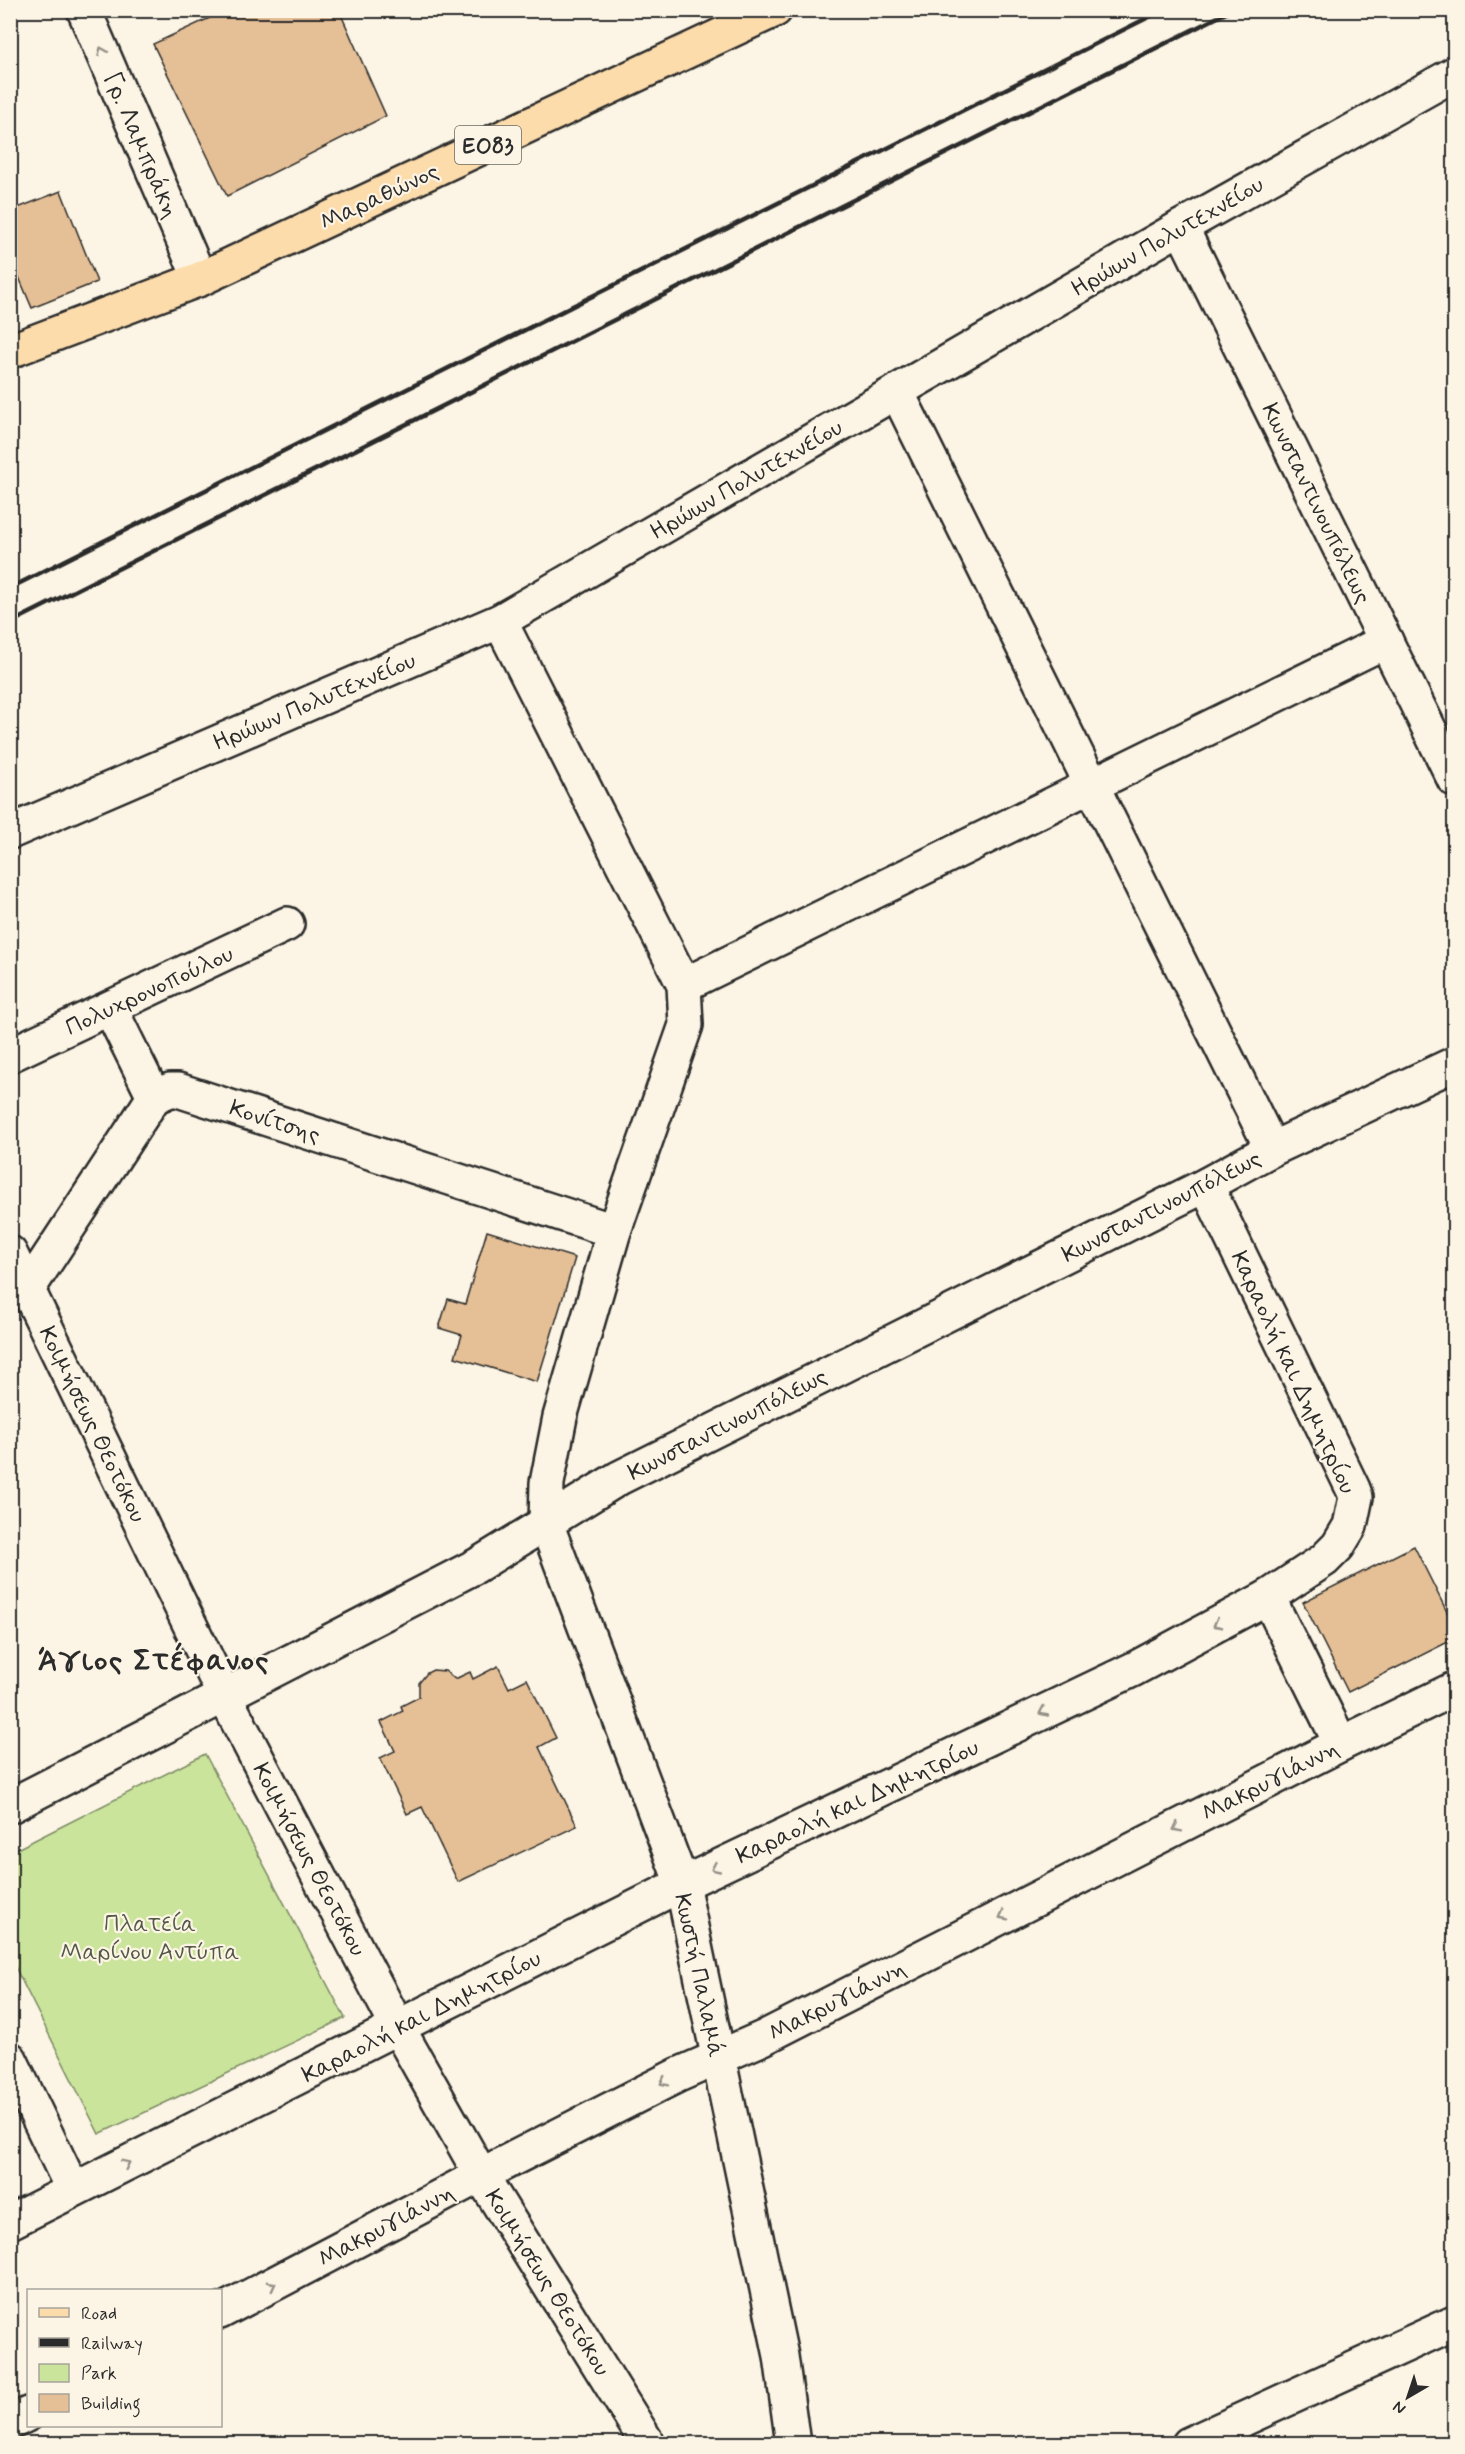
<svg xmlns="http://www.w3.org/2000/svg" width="1465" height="2454" font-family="Mynerve,sans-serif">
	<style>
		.green { fill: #cae49b; stroke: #7a8863; stroke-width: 1.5 }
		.building { fill: #e5bf95; stroke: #2b2b2b; stroke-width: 1.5 }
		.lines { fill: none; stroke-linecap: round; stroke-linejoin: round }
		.minor-casing { stroke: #2b2b2b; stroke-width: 38 }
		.tertiary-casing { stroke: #2b2b2b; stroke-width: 38 }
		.primary-casing { stroke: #2b2b2b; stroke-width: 38 }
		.minor { stroke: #fcf5e5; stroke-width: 33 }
		.tertiary { stroke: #fcf5e5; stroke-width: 33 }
		.primary { stroke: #fddcac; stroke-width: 33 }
		.rail { stroke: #2b2b2b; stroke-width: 4.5 }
		.oneway { stroke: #949088 }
		.labels { text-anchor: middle; stroke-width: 4.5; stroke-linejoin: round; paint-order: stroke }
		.shield { fill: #fcf5e5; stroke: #6a6863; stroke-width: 1.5 }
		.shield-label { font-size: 22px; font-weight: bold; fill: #2b2b2b }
		.street-label { font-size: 24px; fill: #2b2b2b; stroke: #fcf5e5 }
		.park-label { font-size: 24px; fill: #535947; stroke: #fcf5e5 }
		.district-label { font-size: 30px; font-weight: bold; letter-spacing: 1.5px; fill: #2b2b2b; stroke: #fcf5e5 }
	</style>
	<rect width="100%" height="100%" fill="#fcf5e5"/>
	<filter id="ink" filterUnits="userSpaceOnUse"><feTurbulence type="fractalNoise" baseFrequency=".0167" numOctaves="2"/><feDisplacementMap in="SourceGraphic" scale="12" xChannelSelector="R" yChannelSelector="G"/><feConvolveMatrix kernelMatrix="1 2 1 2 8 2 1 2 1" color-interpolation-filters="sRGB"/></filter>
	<g filter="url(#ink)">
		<!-- green -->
		<polygon class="green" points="205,1754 345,2018 99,2134 11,1959 11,1852"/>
		<!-- building -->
		<g class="building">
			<polygon points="227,10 339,10 386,116 227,196 153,44"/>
			<polygon points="61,191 97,282 32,308 10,256 10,211"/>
			<polygon points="487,1231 575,1258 537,1382 455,1357 462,1335 439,1328 448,1299 465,1304"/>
			<polygon points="1414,1546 1454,1626 1454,1639 1348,1692 1303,1602"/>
			<polygon points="498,1666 509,1688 527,1679 556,1738 539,1747 577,1826 458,1882 422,1807 407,1814 380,1758 395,1751 381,1722 403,1711 401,1706 419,1697 419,1683 427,1673 433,1670 445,1671 455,1679 470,1672 473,1679"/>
		</g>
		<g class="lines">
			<!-- minor casing -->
			<g class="minor-casing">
				<g id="minor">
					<polyline points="84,10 200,279"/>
					<polyline points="1181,227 1454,779"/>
					<polyline points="897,392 1272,1149"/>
					<polyline points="500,621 684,985 686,1025 614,1231 560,1417 547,1483 546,1523 682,1884 781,2356 793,2444"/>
					<polyline points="684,985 1386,641"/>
					<polyline points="110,1008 154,1097"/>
					<polyline points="10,1055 287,924"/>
					<polyline points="28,1289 154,1097 170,1090 178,1090 614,1231"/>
					<polyline points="1268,1597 1341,1744"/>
					<polyline points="10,1806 476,1566 619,1478 1206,1185 1272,1149 1454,1064"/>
					<polyline points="10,2059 73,2190"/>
					<polyline points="10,2222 682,1884 1134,1669 1268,1597 1324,1560 1338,1546 1350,1526 1356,1497 1353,1489 1206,1185"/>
					<polyline points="220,2312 481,2175 678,2075 763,2038 1341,1744 1454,1689"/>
					<polyline points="10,2423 28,2414"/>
					<polyline points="1189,2444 1454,2323"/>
				</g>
			</g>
			<!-- tertiary casing -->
			<g class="tertiary-casing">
				<g id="tertiary">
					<polyline points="10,832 500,621 1181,227 1454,74"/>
					<polyline points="10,1253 224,1695 398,2028 481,2175 648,2444"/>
				</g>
			</g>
			<!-- primary casing -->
			<g class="primary-casing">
				<polyline id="primary" points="10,351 200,279 775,10"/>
			</g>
			<!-- minor -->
			<use href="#minor" class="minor"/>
			<!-- tertiary -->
			<use href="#tertiary" class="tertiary"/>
			<!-- primary -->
			<use href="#primary" class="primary"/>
			<!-- rail -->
			<g class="rail">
				<polyline points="10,588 1163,10"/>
				<polyline points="10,623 1232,10"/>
			</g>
		</g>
		<!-- one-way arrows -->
		<defs><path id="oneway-chevron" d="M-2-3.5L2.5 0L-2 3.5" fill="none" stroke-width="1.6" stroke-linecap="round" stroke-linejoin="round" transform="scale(1.5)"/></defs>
		<g class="oneway">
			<use href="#oneway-chevron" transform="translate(102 51) rotate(-113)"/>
			<use href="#oneway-chevron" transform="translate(1217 1624) rotate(152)"/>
			<use href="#oneway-chevron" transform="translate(1043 1712) rotate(155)"/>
			<use href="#oneway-chevron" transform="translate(1177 1828) rotate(153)"/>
			<use href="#oneway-chevron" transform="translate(715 1868) rotate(155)"/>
			<use href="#oneway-chevron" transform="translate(1003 1916) rotate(153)"/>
			<use href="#oneway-chevron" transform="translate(664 2082) rotate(153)"/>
			<use href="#oneway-chevron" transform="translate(126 2164) rotate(-26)"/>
			<use href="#oneway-chevron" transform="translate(272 2285) rotate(-28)"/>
		</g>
	</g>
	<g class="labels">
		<!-- shield labels -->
		<rect class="shield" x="455" y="126" width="66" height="38" rx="4.5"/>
		<g class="shield-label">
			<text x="488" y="153">ΕΟ83</text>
		</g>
		<!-- street labels -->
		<g class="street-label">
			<text transform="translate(142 145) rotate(67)" y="8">Γρ. Λαμπράκη</text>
			<text transform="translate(379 196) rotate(-25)" y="8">Μαραθώνος</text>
			<text transform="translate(1167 236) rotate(-30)" y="8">Ηρώων Πολυτεχνείου</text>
			<text transform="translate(746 479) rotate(-30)" y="8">Ηρώων Πολυτεχνείου</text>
			<text transform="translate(1317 503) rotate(64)" y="8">Κωνσταντινουπόλεως</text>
			<text transform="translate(314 701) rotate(-23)" y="8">Ηρώων Πολυτεχνείου</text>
			<text transform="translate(149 990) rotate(-25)" y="8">Πολυχρονοπούλου</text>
			<text transform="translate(275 1121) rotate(18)" y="8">Κονίτσης</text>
			<text transform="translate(1161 1206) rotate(-27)" y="8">Κωνσταντινουπόλεως</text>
			<text transform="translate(1294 1372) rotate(65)" y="8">Καραολή και Δημητρίου</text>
			<text transform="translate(93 1424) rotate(64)" y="8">Κοιμήσεως Θεοτόκου</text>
			<text transform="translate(727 1424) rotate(-27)" y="8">Κωνσταντινουπόλεως</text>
			<text transform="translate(1270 1780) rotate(-27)" y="8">Μακρυγιάννη</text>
			<text transform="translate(857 1801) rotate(-25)" y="8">Καραολή και Δημητρίου</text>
			<text transform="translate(310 1859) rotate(62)" y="8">Κοιμήσεως Θεοτόκου</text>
			<text transform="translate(700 1975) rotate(78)" y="8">Κωστή Παλαμά</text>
			<text transform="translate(837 2000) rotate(-27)" y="8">Μακρυγιάννη</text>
			<text transform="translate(421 2016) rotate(-27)" y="8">Καραολή και Δημητρίου</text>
			<text transform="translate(386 2225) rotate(-28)" y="8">Μακρυγιάννη</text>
			<text transform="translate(548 2282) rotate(58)" y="8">Κοιμήσεως Θεοτόκου</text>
		</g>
		<!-- park labels -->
		<g class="park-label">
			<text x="150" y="1931">Πλατεία<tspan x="150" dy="28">Μαρίνου Αντύπα</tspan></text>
		</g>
		<!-- district labels -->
		<g class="district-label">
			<text x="154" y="1670">Άγιος Στέφανος</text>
		</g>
	</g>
	<!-- margin -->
	<rect width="1465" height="2454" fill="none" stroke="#fcf5e5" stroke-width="36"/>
	<rect x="18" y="18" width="1429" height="2418" fill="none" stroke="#2b2b2b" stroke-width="2" filter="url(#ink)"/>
	<!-- legend -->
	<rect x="27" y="2289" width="195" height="138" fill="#fcf5e5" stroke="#a8a49b" stroke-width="1.5"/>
	<rect x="39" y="2308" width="30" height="9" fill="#fddcac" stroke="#a8a49b" stroke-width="1.5"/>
	<text x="81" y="2319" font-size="18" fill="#2b2b2b">Road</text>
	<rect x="39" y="2338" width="30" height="9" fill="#2b2b2b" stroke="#a8a49b" stroke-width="1.5"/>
	<text x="81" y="2349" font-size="18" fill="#2b2b2b">Railway</text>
	<rect x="39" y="2364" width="30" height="18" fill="#cae49b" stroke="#a8a49b" stroke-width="1.5"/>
	<text x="81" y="2379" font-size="18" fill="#2b2b2b">Park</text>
	<rect x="39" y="2394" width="30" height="18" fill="#e5bf95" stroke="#a8a49b" stroke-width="1.5"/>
	<text x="81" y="2409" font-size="18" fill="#2b2b2b">Building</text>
	<!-- north arrow -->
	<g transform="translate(1408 2397) rotate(219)" stroke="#fcf5e5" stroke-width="4.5" paint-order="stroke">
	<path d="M0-4.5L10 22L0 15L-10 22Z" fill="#2b2b2b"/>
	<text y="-9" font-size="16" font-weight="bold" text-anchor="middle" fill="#2b2b2b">N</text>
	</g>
</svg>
